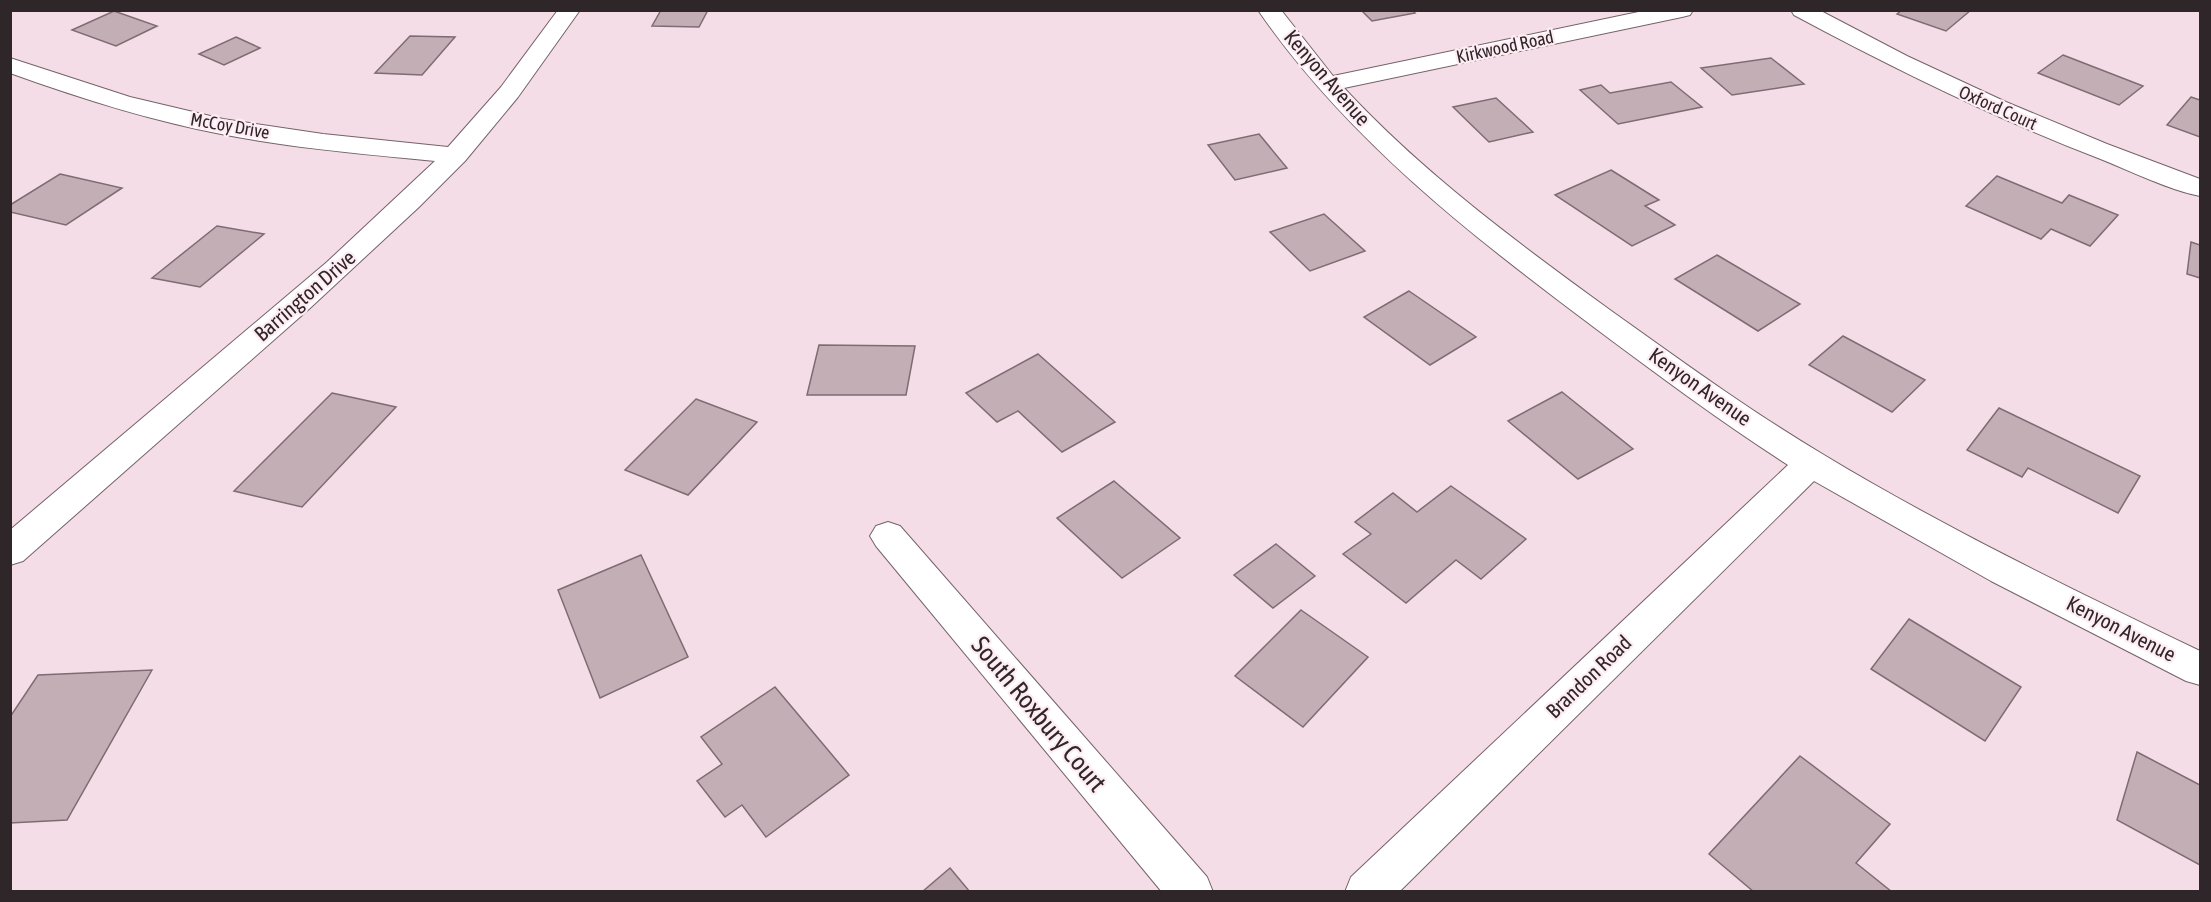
<svg xmlns="http://www.w3.org/2000/svg" width="2211" height="902" font-family="'Asap Condensed',sans-serif">
	<style>
		.building { fill: #c3aeb6; stroke: #7f6b73; stroke-width: 1.5 }
		.lines { fill: none; stroke-linecap: round; stroke-linejoin: round }
		.street-casing { stroke: #756269; stroke-width: 2 }
		.street { fill: #fff; fill-rule: evenodd }
		.labels { text-anchor: middle; stroke-width: 4.5; stroke-linejoin: round; paint-order: stroke }
		.far-street-label { font-size: 18px; fill: #2f262a; stroke: #feecf3 }
		.street-label { font-size: 21px; fill: #2f262a; stroke: #feecf3 }
		.near-street-label { font-size: 26px; fill: #2f262a; stroke: #feecf3 }
	</style>
	<rect width="100%" height="100%" fill="#f4dde6"/>
	<!-- building -->
	<g class="building">
		<polygon points="661,10 708,10 699,27 652,26"/>
		<polygon points="1361,10 1412,10 1415,13 1372,21"/>
		<polygon points="1902,10 1971,10 1946,31 1897,14"/>
		<polygon points="114,11 157,26 116,46 72,30"/>
		<polygon points="410,36 455,37 422,75 375,73"/>
		<polygon points="236,37 260,48 224,65 199,54"/>
		<polygon points="2063,55 2143,86 2119,105 2038,73"/>
		<polygon points="1771,58 1804,84 1732,95 1701,68"/>
		<polygon points="1671,82 1702,107 1618,124 1580,90 1601,85 1610,93"/>
		<polygon points="2191,97 2200,100 2200,137 2167,125"/>
		<polygon points="1496,98 1533,132 1489,142 1453,107"/>
		<polygon points="1259,134 1287,168 1235,180 1208,145"/>
		<polygon points="1611,170 1659,200 1645,206 1675,225 1632,246 1555,195"/>
		<polygon points="60,174 122,188 66,225 10,212 10,205"/>
		<polygon points="1997,176 2062,203 2069,195 2118,215 2090,246 2051,229 2041,239 1966,206"/>
		<polygon points="1324,214 1365,251 1310,271 1270,232"/>
		<polygon points="217,226 264,234 200,287 152,278"/>
		<polygon points="2191,242 2200,245 2200,278 2187,274"/>
		<polygon points="1717,255 1800,304 1758,331 1675,279"/>
		<polygon points="1409,291 1476,337 1430,365 1364,317"/>
		<polygon points="1843,336 1925,380 1892,412 1809,365"/>
		<polygon points="819,345 915,346 906,395 807,395"/>
		<polygon points="1038,354 1115,422 1062,452 1018,411 997,422 966,393"/>
		<polygon points="1562,392 1633,449 1578,479 1508,421"/>
		<polygon points="332,393 396,407 302,507 234,491"/>
		<polygon points="696,399 757,422 688,495 625,470"/>
		<polygon points="1999,408 2140,476 2118,513 2028,468 2022,477 1967,450"/>
		<polygon points="1114,481 1180,538 1122,578 1057,518"/>
		<polygon points="1451,486 1526,539 1481,579 1456,560 1406,603 1343,554 1371,534 1355,522 1393,493 1417,512"/>
		<polygon points="1276,544 1315,576 1273,608 1234,575"/>
		<polygon points="641,555 688,657 600,698 558,590"/>
		<polygon points="1301,610 1368,657 1303,727 1235,676"/>
		<polygon points="1909,619 2021,687 1985,741 1871,669"/>
		<polygon points="152,670 67,820 10,823 10,717 38,675"/>
		<polygon points="775,687 849,775 766,837 742,805 725,817 697,781 722,764 701,737"/>
		<polygon points="2137,752 2200,785 2200,865 2117,820"/>
		<polygon points="1800,756 1890,824 1856,863 1892,892 1754,892 1709,854"/>
		<polygon points="950,868 970,892 922,892"/>
	</g>
	<g class="lines">
		<!-- street casing -->
		<g class="street-casing">
			<g id="street">
				<path d="M558 10H580L518 97 465 161 419 207 309 309 23 561 10 565V530L327 262 435 161C364 154 292 148 221 134 149 120 79 98 10 73V58L130 97 223 119 323 134 448 147 501 87Z"/>
				<path d="M1258 10H1281L1333 76 1648 10H1693L1690 15 1682 17 1344 88C1423 173 1516 242 1610 310 1680 360 1750 411 1824 455 1945 528 2073 590 2200 651V685L2186 681 1991 581 1814 481 1399 892H1345L1351 877 1788 465C1721 422 1658 375 1595 328 1471 235 1347 139 1258 10Z"/>
				<path d="M1791 10H1819L1907 56 2006 102 2107 144 2200 179V196C2166 189 2131 171 2098 158 1994 118 1893 68 1794 15Z"/>
				<polygon points="888,522 900,526 1207,877 1213,892 1162,892 876,546 870,536 876,526"/>
			</g>
		</g>
		<!-- street -->
		<use href="#street" class="street"/>
	</g>
	<g class="labels">
		<!-- far-street labels -->
		<g class="far-street-label">
			<text transform="translate(1505 47) rotate(-12)" y="6">Kirkwood Road</text>
			<text transform="translate(1998 108) rotate(24)" y="6">Oxford Court</text>
			<text transform="translate(230 126) rotate(10)" y="6">McCoy Drive</text>
		</g>
		<!-- street labels -->
		<g class="street-label">
			<text transform="translate(1327 78) rotate(49)" y="7">Kenyon Avenue</text>
			<text transform="translate(305 296) rotate(-41)" y="7">Barrington Drive</text>
			<text transform="translate(1700 387) rotate(35)" y="7">Kenyon Avenue</text>
			<text transform="translate(2121 629) rotate(27)" y="7">Kenyon Avenue</text>
			<text transform="translate(1589 677) rotate(-44)" y="7">Brandon Road</text>
		</g>
		<!-- near-street labels -->
		<g class="near-street-label">
			<text transform="translate(1039 714) rotate(50)" y="9">South Roxbury Court</text>
		</g>
	</g>
	<!-- border -->
	<rect width="2211" height="902" fill="none" stroke="#2f262a" stroke-width="24"/>
</svg>
